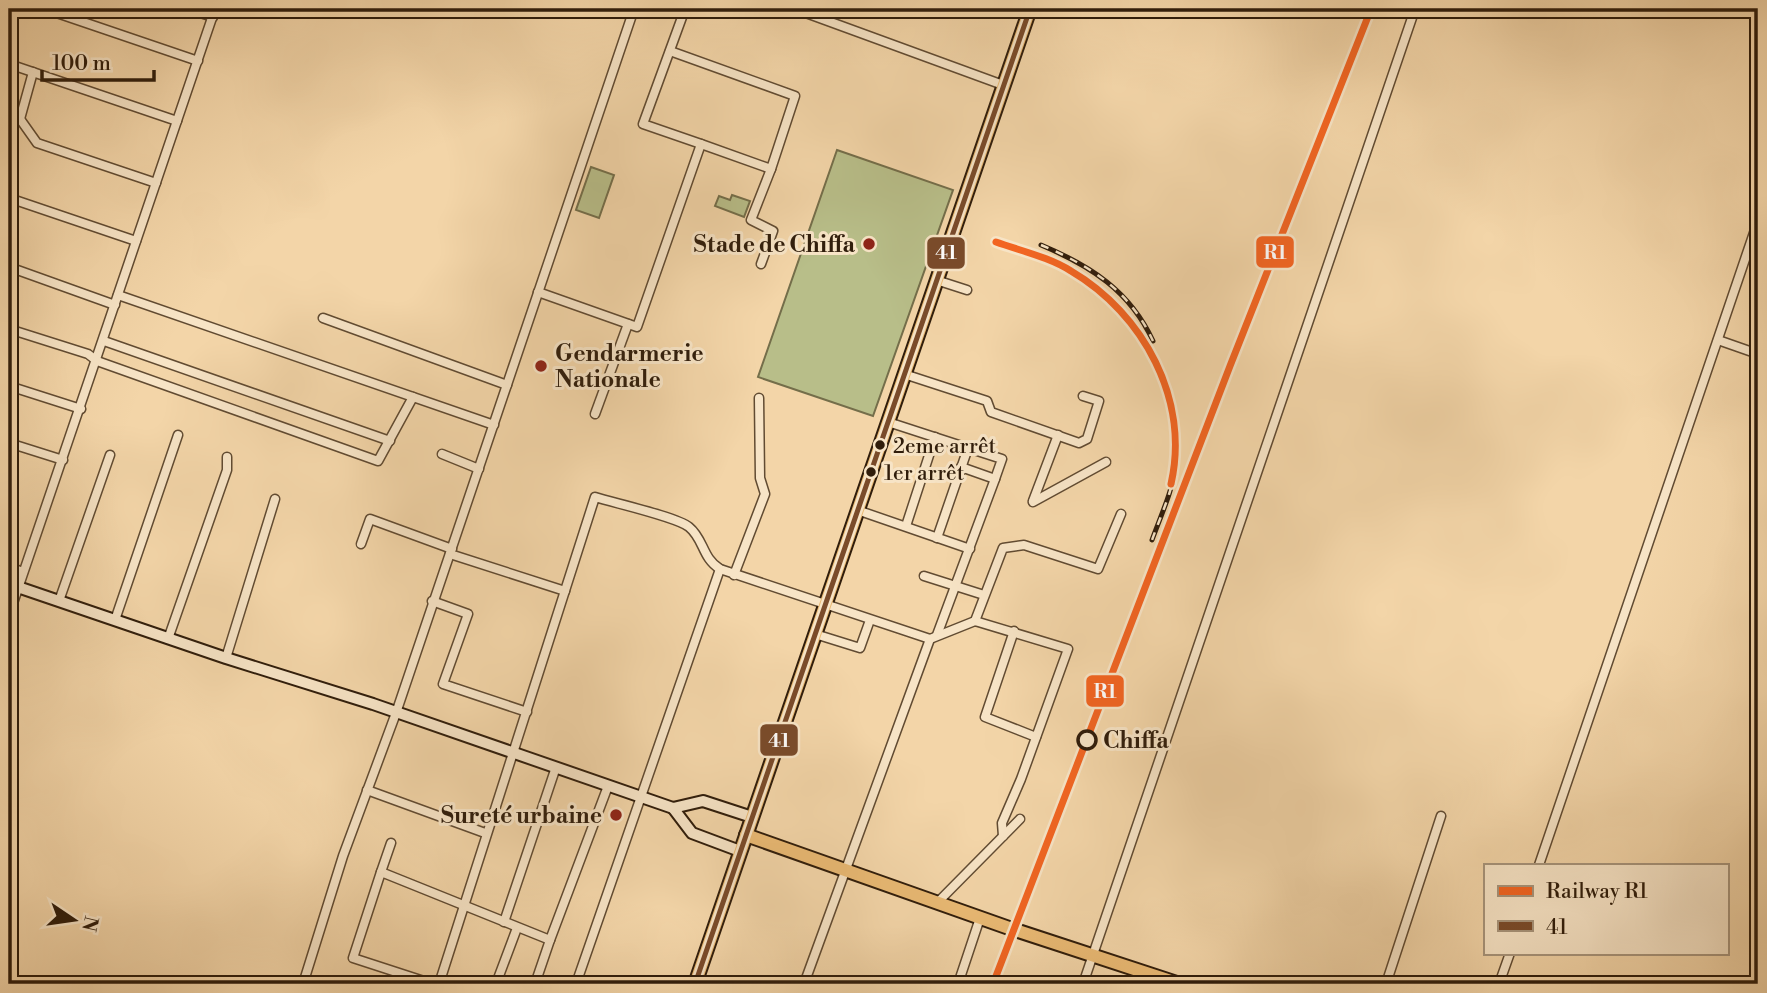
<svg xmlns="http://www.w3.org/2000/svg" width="1767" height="993" font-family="'Libre Bodoni',serif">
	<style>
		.green { fill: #b8be89; stroke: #746e4a; stroke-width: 2 }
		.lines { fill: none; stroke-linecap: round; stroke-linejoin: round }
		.street-casing { stroke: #614b32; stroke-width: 11 }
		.secondary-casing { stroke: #301d0b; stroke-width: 14 }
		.primary-casing { stroke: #301d0b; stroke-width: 16 }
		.street { stroke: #f7e4c6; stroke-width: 8 }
		.secondary { stroke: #f7e4c6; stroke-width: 10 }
		.primary { stroke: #eaba74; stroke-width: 12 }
		.rail-casing { stroke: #301d0b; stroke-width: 5 }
		.rail { stroke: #f7e4c6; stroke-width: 2.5; stroke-dasharray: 8; stroke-linecap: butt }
		.bus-1-casing { stroke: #f7e4c6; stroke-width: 10 }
		.bus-1 { stroke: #7a4b2a; stroke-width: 5 }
		.rail-1-casing { stroke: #f7e4c6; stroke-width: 12 }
		.rail-1 { stroke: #f26522; stroke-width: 7 }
		.poi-dot { fill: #8f2418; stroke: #f7e4c6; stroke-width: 2.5 }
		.bus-dot { fill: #301d0b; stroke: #f7e4c6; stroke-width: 2.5 }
		.stop-dot { fill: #f7e4c6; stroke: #301d0b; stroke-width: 3.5 }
		.labels { text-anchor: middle; stroke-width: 6; stroke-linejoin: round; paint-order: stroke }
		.bus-label { font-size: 21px; fill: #301d0b; stroke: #f7e4c6; text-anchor: start }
		.poi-label { font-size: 23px; font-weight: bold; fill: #301d0b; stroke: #f7e4c6; text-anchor: end }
		.stop-label { font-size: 23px; font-weight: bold; fill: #301d0b; stroke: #f7e4c6; text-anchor: start }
		.line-badge { stroke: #f7e4c6; stroke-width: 2.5 }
		.badge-label { font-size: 19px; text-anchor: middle; font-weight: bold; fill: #fff }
	</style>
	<rect width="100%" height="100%" fill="#f3d5a8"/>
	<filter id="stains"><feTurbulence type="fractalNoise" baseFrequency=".00286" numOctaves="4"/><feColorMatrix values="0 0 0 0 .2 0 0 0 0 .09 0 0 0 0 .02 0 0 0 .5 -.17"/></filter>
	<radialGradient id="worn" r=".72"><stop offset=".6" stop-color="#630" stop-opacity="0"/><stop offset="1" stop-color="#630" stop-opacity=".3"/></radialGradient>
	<!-- green -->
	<g class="green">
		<polygon points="837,150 953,190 873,416 758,377"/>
		<polygon points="591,167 614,175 599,218 576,210"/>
		<polygon points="732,195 750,201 744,217 715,206 719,196 730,200"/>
	</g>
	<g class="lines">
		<!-- street casing -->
		<g class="street-casing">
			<g id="street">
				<polyline points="45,9 198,61"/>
				<polyline points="188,9 213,17"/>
				<polyline points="795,9 1003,85"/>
				<polyline points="670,51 795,96 771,169 701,144"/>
				<polyline points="9,64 177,121"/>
				<polyline points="20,119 37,143 156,183"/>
				<polyline points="9,125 20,119 33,72"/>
				<polyline points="9,198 136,241"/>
				<polyline points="761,264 773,231 751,220 771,169"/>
				<polyline points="9,267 115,305"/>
				<polyline points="936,280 967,290"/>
				<polyline points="538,292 637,327 701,144 643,124 685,9"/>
				<polyline points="118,295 494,425"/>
				<polyline points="323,318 507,385"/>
				<polyline points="9,329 88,354 97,361 378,461 413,397"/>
				<polyline points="1718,340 1758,354"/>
				<polyline points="104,341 390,441"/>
				<polyline points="904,374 987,401 991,412 1079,443 1087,439 1099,401 1083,396"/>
				<polyline points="9,386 81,409"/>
				<polyline points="595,414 628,324"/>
				<polyline points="888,422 968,448 937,538"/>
				<polyline points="9,443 63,460"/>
				<polyline points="968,448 1002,459 995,479"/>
				<polyline points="442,454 479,469"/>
				<polyline points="1033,501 1058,435"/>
				<polyline points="1033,502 1106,462"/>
				<polyline points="857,510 970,549"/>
				<polyline points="906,526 935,437"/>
				<polyline points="361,544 370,519 452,549"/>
				<polyline points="450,554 565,591"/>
				<polyline points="9,567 23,572"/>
				<polyline points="734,575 765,494 760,478 759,398"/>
				<polyline points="924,576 984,595"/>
				<polyline points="59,601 110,455"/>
				<polyline points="432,601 468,614 443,684 527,712"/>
				<polyline points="9,615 215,9"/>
				<polyline points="115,620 178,435"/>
				<polyline points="975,621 1003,548 1024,545 1098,569 1121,514"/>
				<polyline points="1014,631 985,717 1036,737"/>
				<polyline points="815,634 860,648 870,620"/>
				<polyline points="937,635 995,479 961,467"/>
				<polyline points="168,639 227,470 227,457"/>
				<polyline points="930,639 975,621 1068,649 1021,779 1002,823 1003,836"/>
				<polyline points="226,658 275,499"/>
				<polyline points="367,790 485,833"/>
				<polyline points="1539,865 1758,221"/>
				<polyline points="381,872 391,843"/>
				<polyline points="937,903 1020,819"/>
				<polyline points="504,922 556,767"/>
				<polyline points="550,940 608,786"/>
				<polyline points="304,980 316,984"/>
				<polyline points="303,984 343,856 396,713 634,9"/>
				<polyline points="433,984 353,958 381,872 550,940 535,984"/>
				<path d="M439 984 595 497C614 503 677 517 689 527 704 539 702 558 720 569L930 639 804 984"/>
				<polyline points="496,984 517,928"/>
				<polyline points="576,984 720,569"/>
				<polyline points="958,984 980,918"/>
				<polyline points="1083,984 1415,9"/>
				<polyline points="1386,984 1441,816"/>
				<polyline points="1499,984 1510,953"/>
			</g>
		</g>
		<!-- secondary casing -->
		<g class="secondary-casing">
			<g id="secondary">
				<polyline points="9,584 226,658 373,704 673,808 703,801 752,817"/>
				<polyline points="673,808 692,833 740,851"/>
			</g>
		</g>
		<!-- primary casing -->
		<g class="primary-casing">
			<g id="primary">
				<polyline points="746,835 1009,928 1180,984"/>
				<polyline points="695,984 1030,9"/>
			</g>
		</g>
		<!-- street -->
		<use href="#street" class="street"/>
		<!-- secondary -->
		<use href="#secondary" class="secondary"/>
		<!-- primary -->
		<use href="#primary" class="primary"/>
		<!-- rail casing -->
		<g class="rail-casing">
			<g id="rail">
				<path d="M996 242C1021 251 1049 257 1072 271 1136 310 1185 387 1176 464 1173 490 1161 515 1152 540"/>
				<path d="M1041 245C1091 266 1130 291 1153 341"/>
				<polyline points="993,984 1230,366 1371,9"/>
			</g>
		</g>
		<!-- rail -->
		<use href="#rail" class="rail"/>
		<!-- bus-1 casing -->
		<g class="bus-1-casing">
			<polyline id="bus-1" points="695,984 1030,9"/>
		</g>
		<!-- bus-1 -->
		<use href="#bus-1" class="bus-1"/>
		<!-- rail-1 casing -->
		<g class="rail-1-casing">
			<g id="rail-1">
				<path d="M996 242C1021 251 1049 257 1071 271 1144 314 1190 400 1171 484"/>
				<polyline points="993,984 1230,366 1371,9"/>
			</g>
		</g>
		<!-- rail-1 -->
		<use href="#rail-1" class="rail-1"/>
	</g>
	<!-- markers -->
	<g class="poi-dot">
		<circle cx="869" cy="244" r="7"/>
		<circle cx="541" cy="366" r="7"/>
		<circle cx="616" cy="815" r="7"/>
	</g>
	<g class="bus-dot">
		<circle cx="880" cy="445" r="6"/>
		<circle cx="871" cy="472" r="6"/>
	</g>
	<circle class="stop-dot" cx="1087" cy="740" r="9"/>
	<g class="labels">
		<!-- bus labels -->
		<g class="bus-label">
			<text x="893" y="453">2eme arrêt</text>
			<text x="884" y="480">1er arrêt</text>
		</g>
		<!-- poi labels -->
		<g class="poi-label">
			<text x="855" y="252">Stade de Chiffa</text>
			<text x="555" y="361" text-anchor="start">Gendarmerie<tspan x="555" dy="26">Nationale</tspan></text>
			<text x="602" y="823">Sureté urbaine</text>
		</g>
		<!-- stop labels -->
		<g class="stop-label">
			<text x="1103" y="748">Chiffa</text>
		</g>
	</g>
	<g class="line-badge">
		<rect x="1255" y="235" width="40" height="34" rx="7" fill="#f26522"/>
		<rect x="926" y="236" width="40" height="34" rx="7" fill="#7a4b2a"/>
		<rect x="1085" y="674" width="40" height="34" rx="7" fill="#f26522"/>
		<rect x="759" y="723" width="40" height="34" rx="7" fill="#7a4b2a"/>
	</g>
	<g class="badge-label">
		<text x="1275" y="259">R1</text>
		<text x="946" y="259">41</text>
		<text x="1105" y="698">R1</text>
		<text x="779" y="747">41</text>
	</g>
	<!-- margin -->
	<rect width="1767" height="993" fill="none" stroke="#f3d5a8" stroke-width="35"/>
	<rect x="10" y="10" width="1746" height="972" fill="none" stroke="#301d0b" stroke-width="3.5"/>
	<rect x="18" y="18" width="1732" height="958" fill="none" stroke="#301d0b" stroke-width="2"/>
	<!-- legend -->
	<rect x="1484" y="864" width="245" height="91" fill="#f7e4c6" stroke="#a7947b" stroke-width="2"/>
	<rect x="1498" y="886" width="35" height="10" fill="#f26522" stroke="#a7947b" stroke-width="2"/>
	<text x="1546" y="898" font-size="21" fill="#301d0b">Railway R1</text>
	<rect x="1498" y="921" width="35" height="10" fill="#7a4b2a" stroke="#a7947b" stroke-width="2"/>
	<text x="1546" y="934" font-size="21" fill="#301d0b">41</text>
	<!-- north arrow -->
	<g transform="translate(74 920) rotate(103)" stroke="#f7e4c6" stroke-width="5" paint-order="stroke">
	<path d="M0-5L12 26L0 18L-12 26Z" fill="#301d0b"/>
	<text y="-10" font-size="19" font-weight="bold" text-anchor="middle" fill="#301d0b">N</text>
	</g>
	<!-- scale -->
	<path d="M42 70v10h112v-10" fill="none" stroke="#301d0b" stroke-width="3.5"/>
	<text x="52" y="70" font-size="21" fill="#301d0b" stroke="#f7e4c6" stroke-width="5" paint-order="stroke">100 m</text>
	<rect width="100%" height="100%" filter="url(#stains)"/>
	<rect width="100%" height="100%" fill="url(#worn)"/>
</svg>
